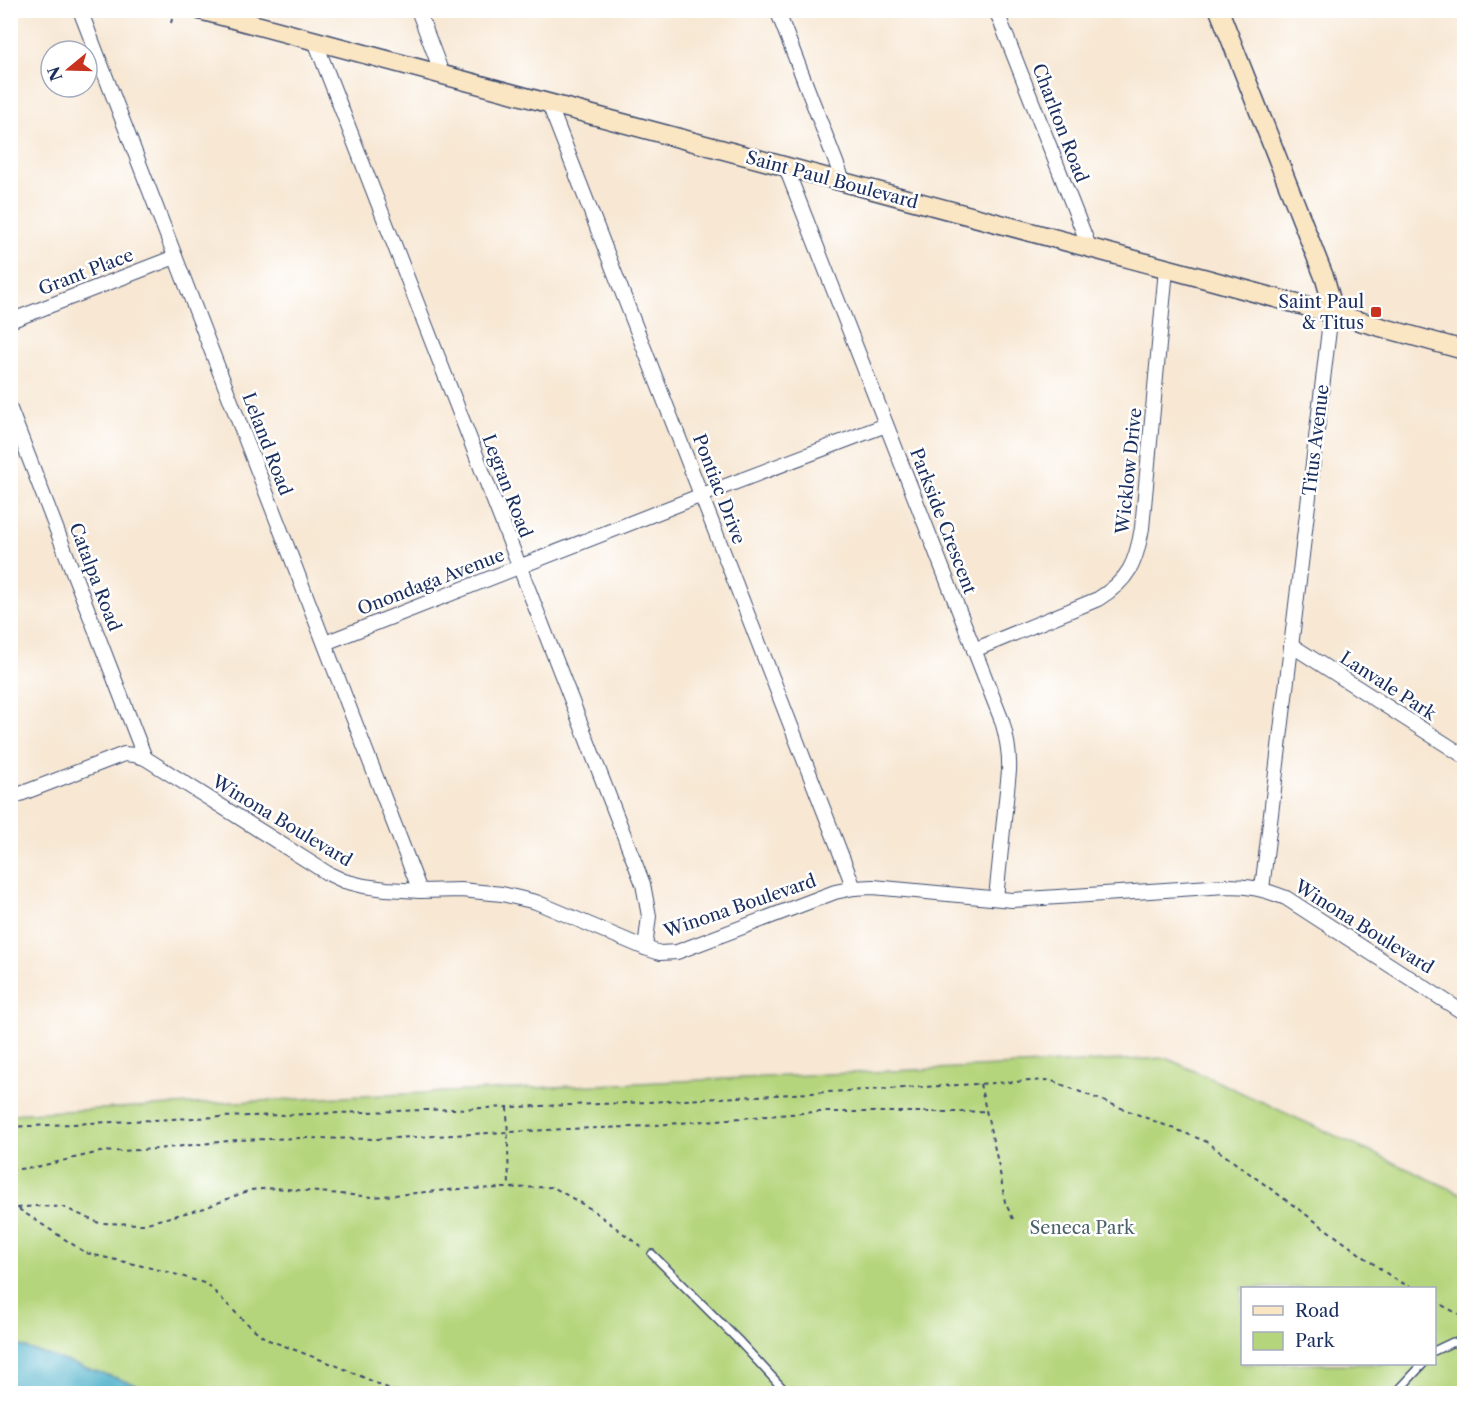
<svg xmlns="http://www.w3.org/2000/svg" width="1475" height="1404" font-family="'Libre Caslon Text',serif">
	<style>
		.green { fill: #b5d57c; stroke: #68826d; stroke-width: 1.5; fill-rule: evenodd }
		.water { fill: #49afc8; stroke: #326f93; stroke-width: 1.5 }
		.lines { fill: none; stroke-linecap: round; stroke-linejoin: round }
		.service-casing { stroke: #3c4b70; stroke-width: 10 }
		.minor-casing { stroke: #3c4b70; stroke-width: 16 }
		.secondary-casing { stroke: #3c4b70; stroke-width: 21 }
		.path { stroke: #3c4b70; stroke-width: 2; stroke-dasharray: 4.5 4.5; stroke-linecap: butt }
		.service { stroke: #fff; stroke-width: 7 }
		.minor { stroke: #fff; stroke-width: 14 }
		.secondary { stroke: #fbe6c4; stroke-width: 18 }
		.poi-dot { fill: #c8321e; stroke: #fff; stroke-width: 2 }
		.labels { text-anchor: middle; stroke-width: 5; stroke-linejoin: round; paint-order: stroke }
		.street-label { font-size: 18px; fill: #1b2f5e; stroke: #fff }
		.poi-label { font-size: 18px; fill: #1b2f5e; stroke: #fff; text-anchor: end }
		.park-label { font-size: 18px; fill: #496167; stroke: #fff }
	</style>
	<rect width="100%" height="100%" fill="#fff"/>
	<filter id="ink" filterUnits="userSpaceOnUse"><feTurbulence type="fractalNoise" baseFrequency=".0167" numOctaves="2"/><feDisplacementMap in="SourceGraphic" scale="12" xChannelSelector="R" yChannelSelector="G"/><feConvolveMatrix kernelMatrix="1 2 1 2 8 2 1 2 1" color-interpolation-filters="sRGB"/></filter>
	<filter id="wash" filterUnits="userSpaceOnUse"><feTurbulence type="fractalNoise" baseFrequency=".008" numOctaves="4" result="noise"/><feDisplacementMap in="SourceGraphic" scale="24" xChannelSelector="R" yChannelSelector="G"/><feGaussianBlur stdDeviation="1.35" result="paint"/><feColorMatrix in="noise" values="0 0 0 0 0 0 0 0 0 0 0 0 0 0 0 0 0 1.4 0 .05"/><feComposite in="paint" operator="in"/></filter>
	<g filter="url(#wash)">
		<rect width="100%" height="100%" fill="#f7e7d3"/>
		<!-- green -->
		<path class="green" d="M1166 1058 1464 1195V1393L162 1394 11 1343V1114L172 1105ZM1242 1288H1434V1364H1242Z"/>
		<!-- water -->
		<polygon class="water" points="11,1343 162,1393 11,1393"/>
	</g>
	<g filter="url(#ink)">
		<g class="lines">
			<!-- service casing -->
			<g class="service-casing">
				<g id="service">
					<polyline points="652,1254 738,1340 788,1394"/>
					<polyline points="1434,1351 1453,1342 1464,1347"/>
					<polyline points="1395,1394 1423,1364"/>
				</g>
			</g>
			<!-- minor casing -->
			<g class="minor-casing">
				<g id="minor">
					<polyline points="80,10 420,891"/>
					<polyline points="418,10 443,76"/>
					<polyline points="777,10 844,183"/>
					<polyline points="996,10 1090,249"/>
					<polyline points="315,41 643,884 649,916 645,948"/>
					<polyline points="549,104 854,888"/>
					<path d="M786 168 1002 721C1007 738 1010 753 1009 771L996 898"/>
					<polyline points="10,321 175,257"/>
					<polyline points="10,409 145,758"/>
					<polyline points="325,643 702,495 886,425"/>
					<polyline points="1291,645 1464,756"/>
					<path d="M974 650 1098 599C1129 580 1136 563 1142 528L1166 269"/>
					<path d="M10 798 124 754 134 755 145 758 327 873 344 881 364 886 386 889 420 891 461 890 502 894 536 902 645 948 660 953 677 952 835 892 854 888 873 887 1012 900 1226 886C1250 886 1263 889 1286 898L1464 1013"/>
					<polyline points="1262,889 1331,313"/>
				</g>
			</g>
			<!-- secondary casing -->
			<g class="secondary-casing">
				<g id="secondary">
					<polyline points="200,10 1210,280 1464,350"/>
					<polyline points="1219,10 1325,279 1331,300 1331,313"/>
				</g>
			</g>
			<!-- path -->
			<g class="path">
				<polyline points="171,23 173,15"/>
				<polyline points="980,1084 999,1167 1005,1202 1013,1219"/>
				<polyline points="507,1107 509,1187"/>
				<polyline points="10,1127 193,1118 628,1103 1050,1080 1205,1141 1393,1278 1412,1288"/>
				<polyline points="10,1170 36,1167 100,1152 156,1149 237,1140 302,1138 377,1139 566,1129 631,1127 815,1112 958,1112 987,1111"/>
				<polyline points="10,1207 17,1208 86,1253 168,1272 207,1284 244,1321 266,1339 340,1367 401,1394"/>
				<polyline points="17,1208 34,1206 63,1207 99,1223 143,1224 205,1208 250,1190 275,1188 373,1197 459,1189 553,1187 591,1209 644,1249"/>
				<polyline points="1434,1301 1464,1317"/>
			</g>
			<!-- service -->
			<use href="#service" class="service"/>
			<!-- minor -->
			<use href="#minor" class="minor"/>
			<!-- secondary -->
			<use href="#secondary" class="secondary"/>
		</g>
	</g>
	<!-- markers -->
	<rect class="poi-dot" x="1370" y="306" width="12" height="12" rx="3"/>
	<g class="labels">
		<!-- street labels -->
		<g class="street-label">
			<text transform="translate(1060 123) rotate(69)" y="6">Charlton Road</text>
			<text transform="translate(832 180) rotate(15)" y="6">Saint Paul Boulevard</text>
			<text transform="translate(86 272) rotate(-21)" y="6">Grant Place</text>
			<text transform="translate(1316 440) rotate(-83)" y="6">Titus Avenue</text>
			<text transform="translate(267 444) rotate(69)" y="6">Leland Road</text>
			<text transform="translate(1129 471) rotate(-84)" y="6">Wicklow Drive</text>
			<text transform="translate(507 486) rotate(69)" y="6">Legran Road</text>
			<text transform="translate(719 489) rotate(69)" y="6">Pontiac Drive</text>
			<text transform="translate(943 521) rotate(69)" y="6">Parkside Crescent</text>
			<text transform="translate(95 577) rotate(69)" y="6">Catalpa Road</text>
			<text transform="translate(431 582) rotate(-21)" y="6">Onondaga Avenue</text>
			<text transform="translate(1388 686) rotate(33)" y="6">Lanvale Park</text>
			<text transform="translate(282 821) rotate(31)" y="6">Winona Boulevard</text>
			<text transform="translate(740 906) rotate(-19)" y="6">Winona Boulevard</text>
			<text transform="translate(1364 927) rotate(32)" y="6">Winona Boulevard</text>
		</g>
		<!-- poi labels -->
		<g class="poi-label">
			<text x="1364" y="308">Saint Paul<tspan x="1364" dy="21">&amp; Titus</tspan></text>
		</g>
		<!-- park labels -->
		<g class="park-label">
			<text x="1082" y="1234">Seneca Park</text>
		</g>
	</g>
	<!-- margin -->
	<rect width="1475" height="1404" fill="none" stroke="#fff" stroke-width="36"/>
	<!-- legend -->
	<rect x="1241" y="1287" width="195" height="78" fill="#ffffff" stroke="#a4acbf" stroke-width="1.5"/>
	<rect x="1253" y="1306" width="30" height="9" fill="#fbe6c4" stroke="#a4acbf" stroke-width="1.5"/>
	<text x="1295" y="1317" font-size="18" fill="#1b2f5e">Road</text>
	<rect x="1253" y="1332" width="30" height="18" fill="#b5d57c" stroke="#a4acbf" stroke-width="1.5"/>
	<text x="1295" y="1347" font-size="18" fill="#1b2f5e">Park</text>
	<!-- north arrow -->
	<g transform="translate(69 69) rotate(251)"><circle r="28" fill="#ffffff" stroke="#a4acbf" stroke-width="1.5"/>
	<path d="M0-4.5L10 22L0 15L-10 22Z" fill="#c8321e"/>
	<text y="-9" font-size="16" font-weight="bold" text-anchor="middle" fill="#1b2f5e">N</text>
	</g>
</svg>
